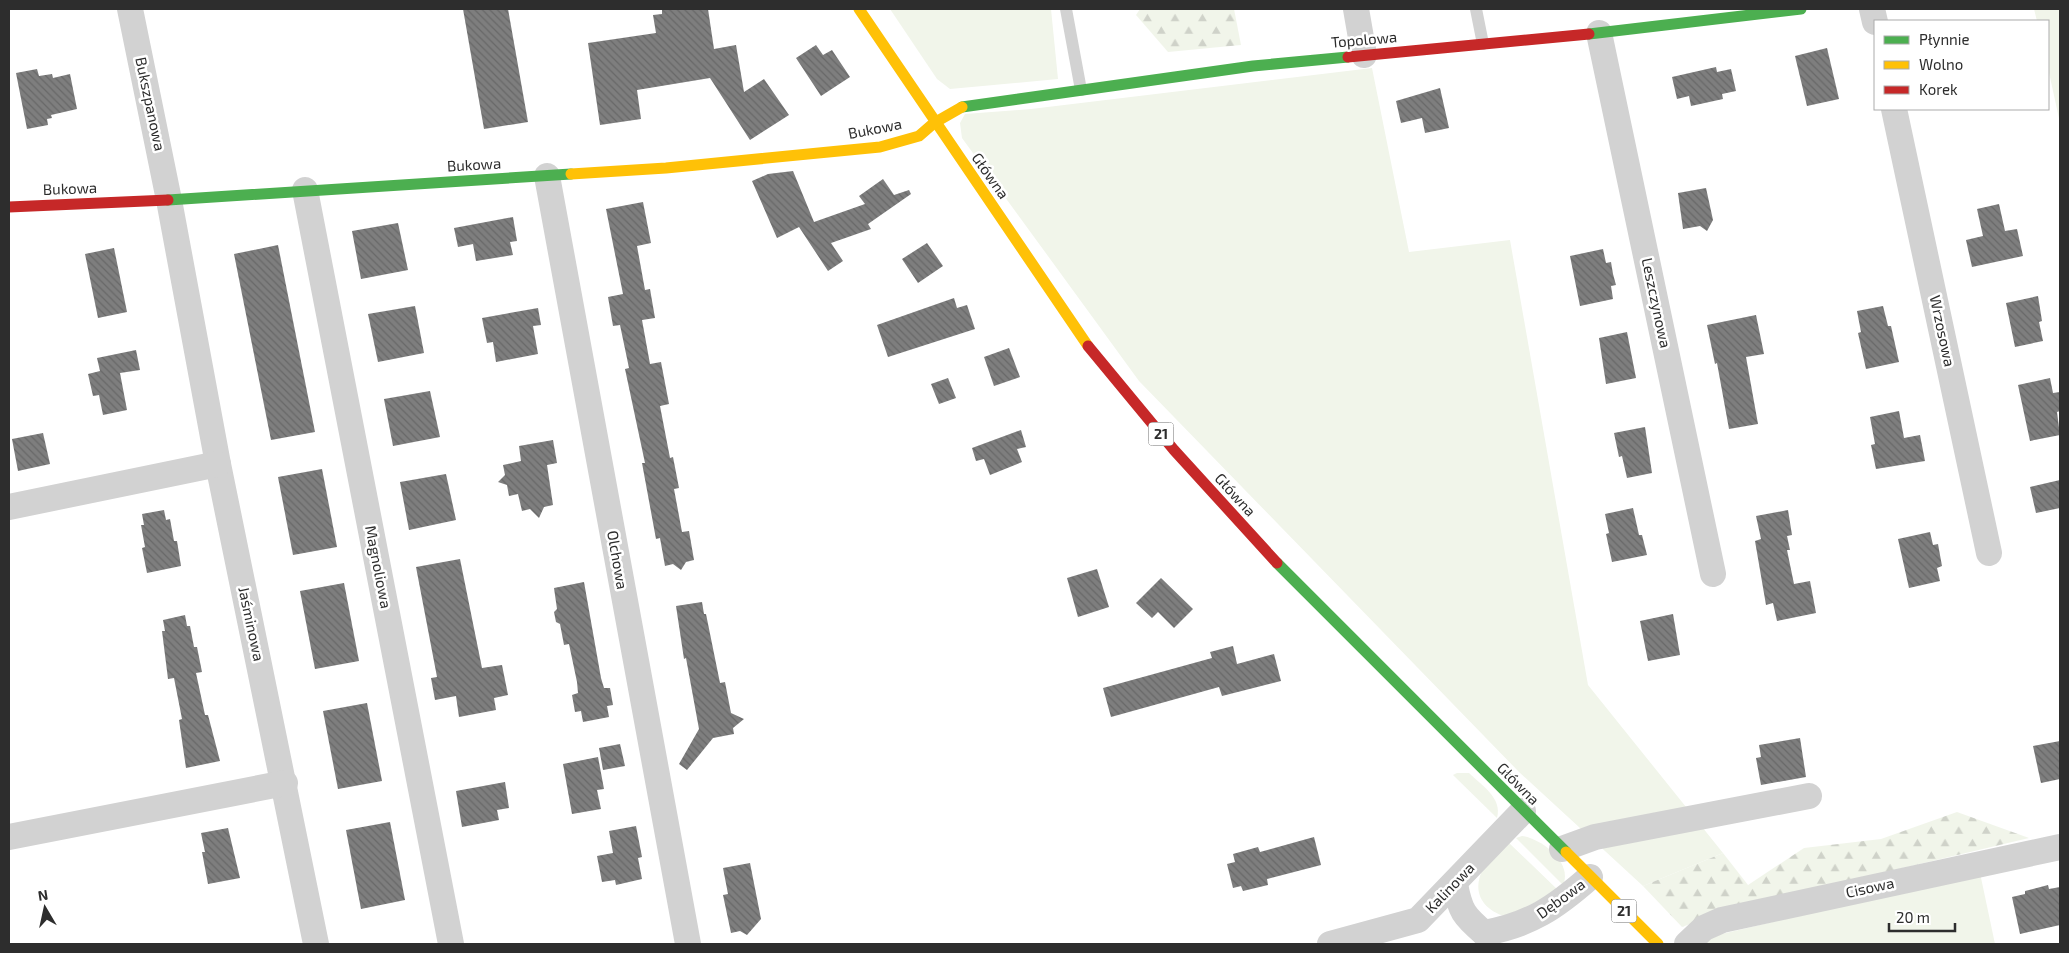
<svg xmlns="http://www.w3.org/2000/svg" width="2069" height="953" font-family="'Exo 2',sans-serif">
	<style>
		.grass { fill: #f1f5ea }
		.forest { fill: url(#forest-firs) }
		.building { fill: url(#building-back-hatch) }
		.lines { fill: none; stroke-linecap: round; stroke-linejoin: round }
		.lane { stroke: #d2d2d2; stroke-width: 12 }
		.street { stroke: #d2d2d2; stroke-width: 26 }
		.fast { stroke: #4caf50; stroke-width: 11 }
		.slow { stroke: #ffc107; stroke-width: 11 }
		.jam { stroke: #c62828; stroke-width: 11 }
		.labels { text-anchor: middle; stroke-width: 5; stroke-linejoin: round; paint-order: stroke }
		.shield { fill: #fff; stroke: #6c6c6c; stroke-width: 1 }
		.shield-label { font-size: 14px; font-weight: bold; fill: #2d2d2d }
		.street-label { font-size: 15px; fill: #2d2d2d; stroke: #fff }
	</style>
	<defs>
		<pattern id="forest-firs" width="22" height="20" patternUnits="userSpaceOnUse" patternTransform="scale(1.25)"><rect width="22" height="20" fill="#f1f5ea"/><path d="M5 1l3.5 6h-7zM16 11l3.5 6h-7z" fill="#cfd2c9"/></pattern>
		<pattern id="building-back-hatch" width="6" height="6" patternUnits="userSpaceOnUse" patternTransform="scale(1.25)"><rect width="6" height="6" fill="#7e7e7e"/><path d="M-1 5l2 2M0 0l6 6M5-1l2 2" fill="none" stroke="#686868"/></pattern>
	</defs>
	<rect width="100%" height="100%" fill="#fff"/>
	<!-- grass -->
	<g class="grass">
		<polygon points="890,9 1051,9 1058,79 950,89 937,79"/>
		<polygon points="2034,9 2060,9 2060,123 2048,68 2048,21 2037,21"/>
		<polygon points="1372,68 1409,252 1510,240 1588,685 1723,853 1643,886 1519,772 1139,381 962,138 960,123 965,114 1031,109"/>
		<path d="M1457 773H1469C1481 785 1503 798 1497 818L1453 775Z"/>
		<path d="M1522 836C1542 839 1573 863 1563 885L1516 838Z"/>
		<path d="M1508 842 1558 890 1508 917C1486 912 1471 895 1482 871 1487 861 1500 851 1508 842Z"/>
		<polygon points="1980,873 1995,944 1700,944 1709,937"/>
	</g>
	<!-- forest -->
	<g class="forest">
		<polygon points="1140,9 1234,9 1241,45 1168,52 1136,15"/>
		<polygon points="1957,812 2029,838 1735,908 1682,927 1643,886 1723,853 1748,885 1804,848 1881,839"/>
	</g>
	<!-- building -->
	<g class="building">
		<polygon points="463,9 508,9 528,122 484,129"/>
		<polygon points="662,9 708,9 714,49 736,45 744,92 764,79 789,115 750,140 710,78 637,90 641,119 600,125 588,43 656,33 653,15 662,14"/>
		<polygon points="816,45 823,55 832,50 850,77 821,96 796,58"/>
		<polygon points="1827,48 1839,99 1807,106 1795,56"/>
		<polygon points="1716,67 1717,72 1731,69 1736,91 1722,94 1723,99 1691,106 1689,96 1677,99 1672,77"/>
		<polygon points="37,69 39,76 52,74 53,78 70,74 77,109 51,115 52,118 47,119 48,125 27,129 16,73"/>
		<polygon points="1440,88 1449,128 1425,133 1422,118 1401,123 1396,101"/>
		<polygon points="793,171 814,222 865,204 859,196 883,179 894,195 909,190 911,194 868,224 871,229 831,243 843,261 828,271 799,227 777,238 752,181 768,174"/>
		<polygon points="1706,188 1713,220 1707,231 1700,226 1683,229 1678,193"/>
		<polygon points="643,202 651,243 637,246 645,290 650,289 655,318 642,320 650,364 661,362 669,404 660,406 670,458 673,457 679,488 674,489 682,532 689,531 694,560 686,562 681,570 673,564 665,566 660,538 656,539 642,463 645,463 625,369 629,368 620,325 613,326 608,297 623,294 606,209"/>
		<polygon points="1999,204 2005,231 2017,229 2023,256 1972,267 1966,240 1983,236 1977,209"/>
		<polygon points="513,217 517,241 510,242 513,255 476,261 473,244 458,247 454,228"/>
		<polygon points="398,223 408,270 361,279 352,231"/>
		<polygon points="927,243 943,266 918,283 902,259"/>
		<polygon points="278,245 315,432 271,440 234,254"/>
		<polygon points="114,248 127,312 98,318 85,254"/>
		<polygon points="1603,249 1606,263 1611,262 1613,274 1616,285 1611,286 1613,299 1580,306 1570,256"/>
		<polygon points="2038,296 2042,321 2039,322 2043,341 2015,347 2006,303"/>
		<polygon points="954,298 957,308 967,305 975,329 888,357 877,325"/>
		<polygon points="415,306 424,353 378,362 368,314"/>
		<polygon points="1883,306 1888,326 1891,326 1899,362 1866,369 1858,333 1861,332 1857,311"/>
		<polygon points="538,308 541,325 533,326 538,354 496,362 493,342 487,343 482,318"/>
		<polygon points="1756,315 1764,354 1746,357 1758,424 1729,429 1717,363 1715,364 1707,325"/>
		<polygon points="1627,332 1636,378 1606,384 1599,338"/>
		<polygon points="1009,348 1020,377 994,386 984,357"/>
		<polygon points="136,350 140,370 120,373 127,410 103,415 99,395 93,396 88,374 100,371 97,358"/>
		<polygon points="948,378 956,398 939,404 931,384"/>
		<polygon points="2050,378 2053,393 2060,392 2060,411 2057,412 2060,435 2030,441 2018,385"/>
		<polygon points="430,391 440,437 393,446 384,399"/>
		<polygon points="1899,411 1904,438 1920,435 1925,461 1876,469 1871,445 1875,444 1870,417"/>
		<polygon points="1645,427 1652,473 1627,478 1622,456 1619,457 1614,433"/>
		<polygon points="1021,430 1026,447 1017,449 1022,462 990,475 984,459 976,461 972,448"/>
		<polygon points="43,433 50,464 18,471 12,439"/>
		<polygon points="553,440 557,463 547,465 553,505 544,507 539,518 530,509 522,511 518,494 509,496 507,485 498,482 505,475 503,465 521,461 519,446"/>
		<polygon points="322,469 337,547 293,555 278,477"/>
		<polygon points="446,474 456,520 409,530 400,482"/>
		<polygon points="2060,480 2060,508 2036,513 2030,487"/>
		<polygon points="1633,508 1639,535 1642,535 1647,555 1612,562 1606,534 1609,533 1605,514"/>
		<polygon points="164,510 166,520 170,519 174,541 177,541 181,566 147,573 142,548 145,547 141,525 144,525 142,514"/>
		<polygon points="1788,510 1792,535 1787,536 1790,550 1787,550 1794,584 1810,581 1816,613 1777,621 1773,603 1766,605 1755,541 1761,539 1756,516"/>
		<polygon points="1930,532 1933,545 1938,544 1942,566 1937,568 1940,581 1909,588 1898,539"/>
		<polygon points="460,559 482,668 502,665 508,695 494,698 496,710 459,717 456,696 435,700 431,678 437,677 416,567"/>
		<polygon points="1097,569 1109,607 1078,617 1067,578"/>
		<polygon points="1161,578 1193,609 1174,628 1158,612 1152,618 1136,603"/>
		<polygon points="584,582 601,678 604,688 610,688 613,705 607,706 609,717 583,722 581,711 575,712 572,695 578,693 577,682 569,644 564,645 560,624 556,622 554,612 557,609 554,588"/>
		<polygon points="344,583 359,661 315,669 300,591"/>
		<polygon points="702,602 704,614 706,614 720,683 725,682 731,713 744,719 733,728 734,734 713,738 687,770 679,764 699,729 686,658 684,659 676,606"/>
		<polygon points="1673,614 1680,655 1648,661 1640,621"/>
		<polygon points="185,615 187,626 190,626 194,647 197,647 202,672 196,673 205,715 208,715 220,761 186,768 179,720 182,719 174,678 168,679 162,631 165,631 163,620"/>
		<polygon points="1233,646 1237,664 1274,654 1281,681 1222,696 1219,687 1111,717 1103,688 1212,658 1210,652"/>
		<polygon points="367,703 382,781 338,789 323,711"/>
		<polygon points="1800,738 1806,777 1761,785 1756,758 1761,757 1759,745"/>
		<polygon points="2060,741 2060,779 2041,783 2033,746"/>
		<polygon points="620,744 625,766 603,770 599,748"/>
		<polygon points="598,757 604,789 597,790 601,809 572,814 563,764"/>
		<polygon points="505,782 509,808 497,810 499,820 462,827 456,791"/>
		<polygon points="390,822 405,900 361,909 346,830"/>
		<polygon points="636,826 642,857 638,858 642,879 616,885 615,880 602,882 597,856 613,853 609,831"/>
		<polygon points="228,828 240,878 208,884 202,852 205,852 201,833"/>
		<polygon points="1314,837 1321,865 1267,879 1268,885 1243,891 1241,886 1233,888 1227,864 1235,862 1233,854 1258,847 1260,852"/>
		<polygon points="750,863 761,919 747,935 740,931 731,933 723,895 728,894 723,868"/>
		<polygon points="2048,885 2049,889 2060,887 2060,925 2020,934 2012,897 2025,894 2025,891"/>
	</g>
	<g class="lines">
		<!-- lane -->
		<g class="lane">
			<polyline points="1066,9 1081,90"/>
			<polyline points="1476,9 1483,44"/>
		</g>
		<!-- street -->
		<g class="street">
			<polyline points="130,9 169,200 218,464 316,944"/>
			<polyline points="1356,9 1364,55"/>
			<polyline points="1872,9 1875,22"/>
			<polyline points="1599,33 1713,574"/>
			<polyline points="1894,109 1989,553"/>
			<polyline points="547,176 688,944"/>
			<polyline points="305,190 451,944"/>
			<polyline points="9,507 218,464"/>
			<polyline points="9,837 285,783"/>
			<polyline points="1562,849 1595,837 1809,796"/>
			<path d="M1455 884C1460 911 1464 916 1484 933"/>
			<path d="M1484 933C1530 925 1556 907 1590 877"/>
			<polyline points="1330,944 1418,920 1523,811"/>
			<polyline points="1687,944 1704,928 1722,920 2060,847"/>
		</g>
		<!-- fast -->
		<g class="fast">
			<polyline points="1589,34 1801,9"/>
			<polyline points="962,107 1253,66 1348,57"/>
			<polyline points="168,200 571,174"/>
			<polyline points="1277,563 1566,852"/>
		</g>
		<!-- slow -->
		<g class="slow">
			<polyline points="859,9 1088,346"/>
			<polyline points="571,174 666,168 880,147 919,136 934,123 962,107"/>
			<polyline points="1566,852 1658,944"/>
		</g>
		<!-- jam -->
		<g class="jam">
			<polyline points="1348,57 1589,34"/>
			<polyline points="9,207 168,200"/>
			<polyline points="1088,346 1174,450 1277,563"/>
		</g>
	</g>
	<g class="labels">
		<!-- shield labels -->
		<g class="shield">
			<rect x="1148.5" y="422.5" width="25" height="23" rx="4"/>
			<rect x="1611.5" y="899.5" width="25" height="23" rx="4"/>
		</g>
		<g class="shield-label">
			<text x="1161" y="439">21</text>
			<text x="1624" y="916">21</text>
		</g>
		<!-- street labels -->
		<g class="street-label">
			<text transform="translate(1364 40) rotate(-5)" y="5">Topolowa</text>
			<text transform="translate(150 104) rotate(78)" y="5">Bukszpanowa</text>
			<text transform="translate(875 129) rotate(-11)" y="5">Bukowa</text>
			<text transform="translate(474 165) rotate(-3)" y="5">Bukowa</text>
			<text transform="translate(990 176) rotate(55)" y="5">Główna</text>
			<text transform="translate(70 189) rotate(-2)" y="5">Bukowa</text>
			<text transform="translate(1656 303) rotate(78)" y="5">Leszczynowa</text>
			<text transform="translate(1942 331) rotate(78)" y="5">Wrzosowa</text>
			<text transform="translate(1235 495) rotate(48)" y="5">Główna</text>
			<text transform="translate(617 560) rotate(80)" y="5">Olchowa</text>
			<text transform="translate(378 567) rotate(79)" y="5">Magnoliowa</text>
			<text transform="translate(251 624) rotate(78)" y="5">Jaśminowa</text>
			<text transform="translate(1518 784) rotate(45)" y="5">Główna</text>
			<text transform="translate(1450 888) rotate(-46)" y="5">Kalinowa</text>
			<text transform="translate(1870 888) rotate(-12)" y="5">Cisowa</text>
			<text transform="translate(1561 899) rotate(-36)" y="5">Dębowa</text>
		</g>
	</g>
	<!-- border -->
	<rect width="2069" height="953" fill="none" stroke="#2d2d2d" stroke-width="20"/>
	<!-- legend -->
	<rect x="1874" y="20" width="175" height="90" fill="#ffffff" stroke="#ababab"/>
	<rect x="1884" y="36" width="25" height="8" fill="#4caf50" stroke="#ababab"/>
	<text x="1919" y="45" font-size="15" fill="#2d2d2d">Płynnie</text>
	<rect x="1884" y="61" width="25" height="8" fill="#ffc107" stroke="#ababab"/>
	<text x="1919" y="70" font-size="15" fill="#2d2d2d">Wolno</text>
	<rect x="1884" y="86" width="25" height="8" fill="#c62828" stroke="#ababab"/>
	<text x="1919" y="95" font-size="15" fill="#2d2d2d">Korek</text>
	<!-- north arrow -->
	<g transform="translate(45 908) rotate(351)" stroke="#ffffff" stroke-width="4" paint-order="stroke">
	<path d="M0-4L9 19L0 12L-9 19Z" fill="#2d2d2d"/>
	<text y="-8" font-size="14" font-weight="bold" text-anchor="middle" fill="#2d2d2d">N</text>
	</g>
	<!-- scale -->
	<path d="M1889 923v8h66v-8" fill="none" stroke="#2d2d2d" stroke-width="2.5"/>
	<text x="1896" y="923" font-size="15" fill="#2d2d2d" stroke="#ffffff" stroke-width="4" paint-order="stroke">20 m</text>
</svg>
